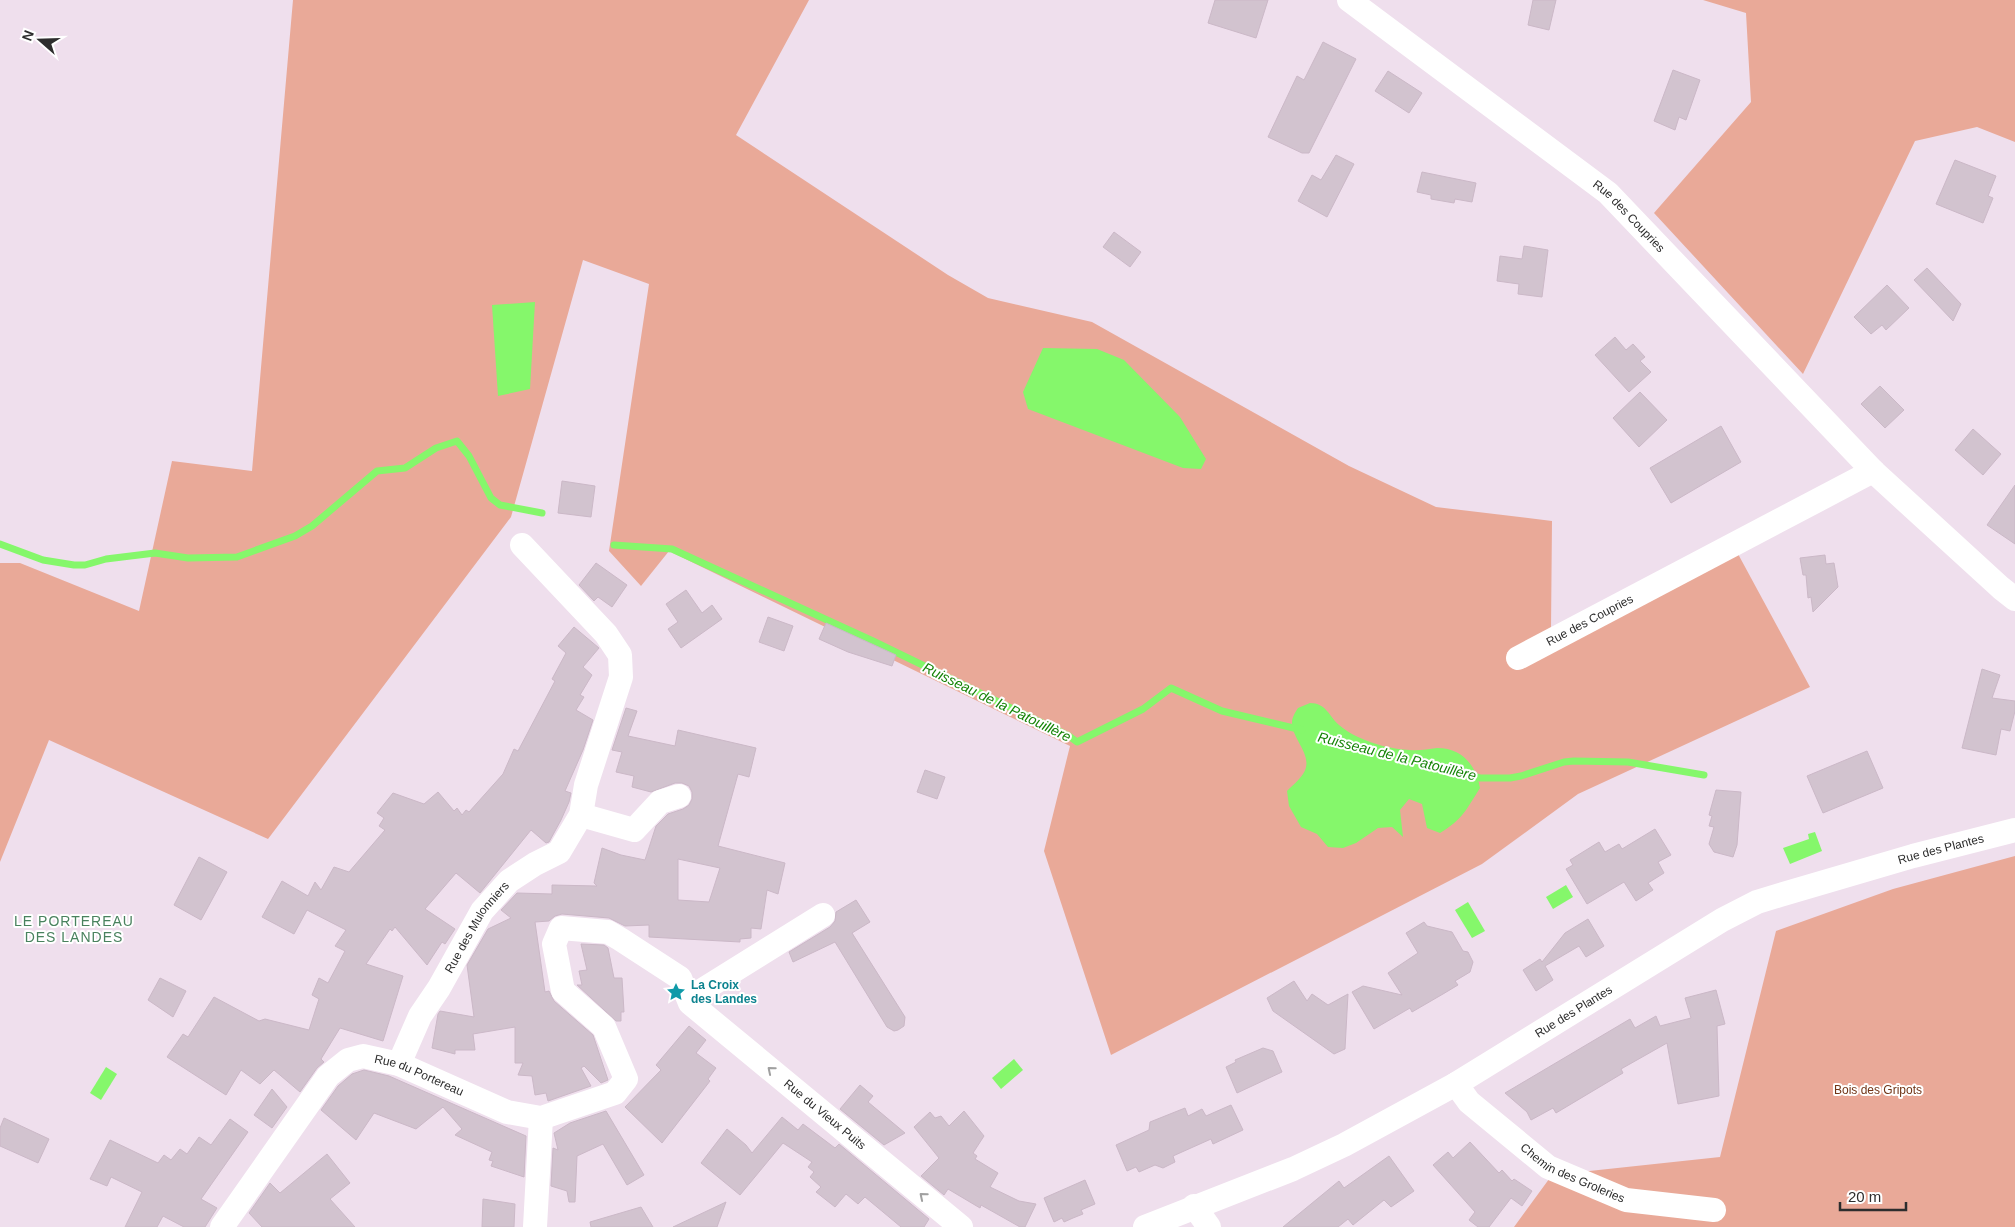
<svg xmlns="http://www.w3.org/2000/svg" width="2015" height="1227" font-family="Arial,sans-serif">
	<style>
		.green { fill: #e9a998 }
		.water { fill: #85f76b }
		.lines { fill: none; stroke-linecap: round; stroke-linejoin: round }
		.stream { stroke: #85f76b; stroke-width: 7 }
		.building { fill: #d2c3cf; stroke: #cbb8c7; fill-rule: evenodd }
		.minor { stroke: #fff; stroke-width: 24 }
		.oneway { stroke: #a0a0a0 }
		.labels { text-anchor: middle; stroke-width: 4; stroke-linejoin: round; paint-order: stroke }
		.street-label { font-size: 12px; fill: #2d2d2d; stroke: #fff }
		.culture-label { font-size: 12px; font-weight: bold; fill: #0d838f; stroke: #fff; text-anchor: start }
		.park-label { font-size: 12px; fill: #713516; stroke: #fff }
		.water-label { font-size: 14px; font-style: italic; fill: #158407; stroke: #fff }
		.neighbourhood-label { font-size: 14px; letter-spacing: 1px; fill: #49825e; stroke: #fff }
	</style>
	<rect width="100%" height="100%" fill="#efdfed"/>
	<!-- green -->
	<g class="green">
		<polygon points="293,0 809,0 736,135 948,275 988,298 1092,322 1349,466 1436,507 1552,521 1551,629 1731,541 1810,687 1578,794 1482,864 1111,1055 1044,851 1070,746 669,551 641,586 609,551 649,284 583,260 511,517 268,839 49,740 0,862 0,563 20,563 139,611 172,461 252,471"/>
		<polygon points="1703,0 2015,0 2015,142 1977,127 1915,141 1803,374 1654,213 1751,102 1746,13"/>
		<polygon points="2015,856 2015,1227 1514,1227 1552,1175 1720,1157 1776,931 1893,889"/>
	</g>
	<!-- water -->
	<g class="water">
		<polygon points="535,302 530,389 498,396 492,305"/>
		<polygon points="1043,348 1097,349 1124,360 1180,417 1206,459 1201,469 1183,468 1028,409 1023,392"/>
		<path d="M1310 703C1326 703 1329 716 1339 725 1345 730 1351 734 1358 737 1375 745 1392 749 1410 750 1419 751 1428 749 1437 748 1462 748 1476 765 1480 788 1466 810 1463 819 1440 833L1427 828 1422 804 1409 799 1400 810 1403 837 1392 827 1378 828 1356 843 1343 848 1328 847 1317 834 1301 827 1289 806 1287 791C1292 786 1299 780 1303 774 1315 756 1292 740 1292 723 1292 717 1295 713 1298 708Z"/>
		<polygon points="1815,832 1822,851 1790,864 1783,848 1809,839 1808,834"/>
		<polygon points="1566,885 1573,897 1553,909 1546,897"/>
		<polygon points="1468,902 1485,931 1472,938 1455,910"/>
		<polygon points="1014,1059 1023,1070 1001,1089 992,1078"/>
		<polygon points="106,1067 117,1074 101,1100 90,1093"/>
	</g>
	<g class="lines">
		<!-- stream -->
		<g class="stream">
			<polyline points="0,544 43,560 74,565 85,565 106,559 155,553 188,558 237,557 295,536 312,526 377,471 405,468 436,448 457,441 469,456 491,498 500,505 542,513"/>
			<polyline points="614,545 672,549 873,641 1069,736 1077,742 1143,709 1171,688 1222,711 1302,730"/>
			<polyline points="1469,775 1480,778 1510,778 1521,776 1564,762 1574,761 1628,762 1704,775"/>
		</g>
	</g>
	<!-- building -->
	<g class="building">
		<polygon points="1215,0 1268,0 1256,38 1208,23"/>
		<polygon points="1533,0 1556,0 1549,30 1528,25"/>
		<polygon points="1323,42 1356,59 1309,153 1302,153 1268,137 1297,76 1304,80"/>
		<polygon points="1673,70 1700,80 1686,120 1679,117 1675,130 1654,121"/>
		<polygon points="1388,71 1422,93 1409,113 1375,91"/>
		<polygon points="1336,155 1354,164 1327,217 1298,201 1312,175 1321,180"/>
		<polygon points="1955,160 1996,176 1988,196 1993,198 1983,223 1936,204"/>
		<polygon points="1422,172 1476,183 1472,202 1455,199 1454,203 1431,199 1431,195 1417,192"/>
		<polygon points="1114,232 1141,252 1130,267 1103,247"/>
		<polygon points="1524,246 1548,250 1542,297 1518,294 1519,284 1497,281 1500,256 1522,259"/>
		<polygon points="1927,268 1961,304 1953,321 1914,280"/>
		<polygon points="1887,285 1909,308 1886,330 1882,325 1871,334 1854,317"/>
		<polygon points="1615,337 1626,350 1633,344 1645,357 1640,361 1651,372 1629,392 1595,355"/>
		<polygon points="1880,386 1904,410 1885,428 1861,404"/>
		<polygon points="1640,392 1667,420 1639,447 1613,418"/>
		<polygon points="1721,426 1741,462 1671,503 1650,468"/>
		<polygon points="1973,429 2001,454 1983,475 1955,450"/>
		<polygon points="562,481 595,486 591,517 558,513"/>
		<polygon points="2015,485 2015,544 1987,525"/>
		<polygon points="1825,555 1826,564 1834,563 1838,587 1813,612 1811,597 1808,598 1806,575 1803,575 1800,558"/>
		<polygon points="596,563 627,585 612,607 598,597 594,601 579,585"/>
		<polygon points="686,590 702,613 712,605 722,619 681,648 668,629 678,622 666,604"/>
		<polygon points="768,617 793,626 784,651 759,642"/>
		<polygon points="826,623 896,655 892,666 848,652 819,639"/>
		<polygon points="574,627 599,648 583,667 592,675 580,695 584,697 576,710 593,720 583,750 565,791 571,793 569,802 561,820 549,842 546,843 531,830 480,893 456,873 425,909 455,929 445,944 442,942 427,965 395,927 392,931 390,929 366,964 403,976 383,1041 340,1028 321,1059 324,1062 317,1068 300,1092 274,1070 260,1084 241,1070 226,1095 167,1057 183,1034 188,1037 214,997 259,1021 265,1019 309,1030 319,999 312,995 319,978 328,983 345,951 335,946 346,930 307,910 294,934 262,917 282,881 308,896 315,882 321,890 334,867 349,872 385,830 379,826 384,818 377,813 393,793 424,804 438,792 454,811 457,808 462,815 466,810 469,812 503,774 514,749 518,751 555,681 552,679 566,653 558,646"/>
		<polygon points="1982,669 2000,675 1992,698 2015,701 2015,711 2010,731 2001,729 1996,755 1962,748"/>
		<path d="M626 708 637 711 628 736 675 746 678 730 756 748 749 777 738 774 718 846 785 863 778 894 767 890 761 929 751 928V938L740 939V942L649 937V925L625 926 609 918 562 914 555 916 549 921 535 922 545 992 549 991 554 1001 593 1035 608 1080 601 1083 584 1066 581 1068 591 1086 548 1101 546 1093 535 1095 532 1076 518 1075 523 1063H515V1027L473 1034 475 1050H455V1054L432 1048 438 1014 440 1011 474 1017 467 965 488 929 511 918 501 910 517 893 552 894V885L597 886 594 883 602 848 621 855 645 860 656 826 668 814 683 809 689 805 692 799V792L689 786 682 783H675L651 792 632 787 634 776 616 772 622 752 612 750ZM678 859 720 868 709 902 678 900Z"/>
		<polygon points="1867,751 1883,788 1823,813 1807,776"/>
		<polygon points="925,770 945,777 937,799 917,792"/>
		<polygon points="1716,790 1741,792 1737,845 1733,857 1714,852 1709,844 1714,827 1709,826 1712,816 1709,815"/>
		<polygon points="1655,829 1671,855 1658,862 1664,873 1648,883 1653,890 1636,901 1624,882 1587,904 1566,869 1573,865 1570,860 1599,842 1605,852 1619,844 1622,849"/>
		<polygon points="199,857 227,872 201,920 174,905"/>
		<polygon points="856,900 870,922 852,933 905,1017 904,1026 898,1030 894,1031 887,1027 835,942 793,962 789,952 830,927 835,921 836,912"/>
		<polygon points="1588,919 1604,946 1586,957 1579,946 1545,966 1553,980 1536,991 1523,970 1540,959 1542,962 1565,933"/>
		<polygon points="1424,922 1427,926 1452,932 1463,951 1468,952 1473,962 1470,972 1455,981 1458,985 1443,994 1412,1012 1410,1008 1374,1029 1352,992 1363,986 1402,995 1388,973 1418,953 1406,933"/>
		<polygon points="581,944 604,945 608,948 614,978 622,978 624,1012 621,1012 621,1021 616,1021 577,985 582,985 579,971 587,970"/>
		<polygon points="160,978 186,991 173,1017 148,1000"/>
		<polygon points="1294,981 1307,1001 1312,994 1328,1005 1348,994 1345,1049 1334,1054 1273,1011 1267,998"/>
		<polygon points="1716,990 1725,1024 1717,1026 1719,1096 1678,1104 1667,1043 1621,1069 1623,1073 1556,1113 1553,1108 1531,1120 1527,1112 1505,1093 1630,1019 1635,1028 1656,1016 1660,1026 1691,1018 1685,998"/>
		<polygon points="689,1026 706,1040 696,1053 716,1068 708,1079 710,1081 662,1143 625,1107 661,1070 656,1065"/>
		<polygon points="1263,1048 1273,1051 1282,1072 1237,1093 1226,1067 1236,1062 1235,1060"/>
		<polygon points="364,1070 389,1076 526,1136 524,1177 491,1166 493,1161 489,1160 492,1152 455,1135 462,1129 443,1107 416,1129 374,1113 356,1140 321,1110 338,1086 352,1074"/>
		<polygon points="860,1085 873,1096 868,1102 905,1133 884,1145 840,1109"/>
		<polygon points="272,1089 287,1107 272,1128 254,1115"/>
		<polygon points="1231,1105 1243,1130 1213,1144 1211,1139 1173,1156 1175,1162 1163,1168 1155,1165 1139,1172 1136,1167 1127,1171 1116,1145 1149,1130 1150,1122 1185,1108 1188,1116 1202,1109 1206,1116"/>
		<polygon points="606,1111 644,1175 627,1185 603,1144 577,1156 575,1202 569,1202 567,1191 551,1186 553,1148 558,1150 554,1133 570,1123"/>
		<polygon points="964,1111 984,1136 973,1153 977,1156 975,1159 998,1173 990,1187 1019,1201 1036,1204 1025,1227 1020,1227 981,1205 980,1208 948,1189 944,1195 921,1176 939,1158 914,1127 930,1112 935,1118 941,1116 949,1126"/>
		<polygon points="782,1117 798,1130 803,1124 835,1148 839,1144 929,1219 924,1227 901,1227 865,1197 858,1204 846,1194 835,1207 816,1192 821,1187 810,1177 814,1172 808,1167 812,1162 783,1143 740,1195 701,1163 727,1129 746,1145 752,1153"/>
		<polygon points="4,1118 49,1139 38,1163 0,1146 0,1128"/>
		<polygon points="230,1119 248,1132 201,1199 217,1208 205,1227 184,1227 163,1216 157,1227 125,1227 142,1192 111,1177 107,1186 90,1179 110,1140 158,1163 164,1155 171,1160 180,1149 187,1154 199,1137 211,1145"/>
		<polygon points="1470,1142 1499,1173 1502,1170 1512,1181 1514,1179 1532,1191 1522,1206 1511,1198 1489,1227 1478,1227 1469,1220 1475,1212 1433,1165 1448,1152 1453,1158"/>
		<polygon points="327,1154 350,1183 330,1199 355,1227 262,1227 249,1213 270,1183 280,1193"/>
		<polygon points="1389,1156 1414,1191 1391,1207 1384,1200 1353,1225 1348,1219 1338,1227 1283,1227 1339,1181 1344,1188"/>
		<polygon points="1085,1180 1095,1204 1081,1210 1083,1214 1073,1218 1064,1222 1062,1218 1054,1222 1044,1198"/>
		<polygon points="483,1199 515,1204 514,1227 482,1227"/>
		<polygon points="726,1202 717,1227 673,1227"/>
		<polygon points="641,1207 653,1227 591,1227 590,1222"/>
	</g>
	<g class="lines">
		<!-- minor -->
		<g class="minor">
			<path id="s1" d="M1349 0 1608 193 1873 471 2001 588 2015 599"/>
			<path id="s2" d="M1518 658 1873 471"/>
			<polyline points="581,815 634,830 660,802 679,796"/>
			<polyline points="701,991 823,915"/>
			<path id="s3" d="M399 1064 420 1016 439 988 482 911 509 881 535 864 559 852 581 815 586 785 621 677 620 655 606 634 522 545"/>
			<path id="s4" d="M1456 1084 1469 1102 1548 1167 1626 1200 1714 1210"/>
			<polyline points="1194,1206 1209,1227"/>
			<path id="s5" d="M222 1227 328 1076 348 1060 363 1056 399 1064 507 1112 541 1118 615 1093 626 1079 604 1027 563 991 554 944 561 928 608 932 620 939 680 978 690 1003 961 1227"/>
			<polyline points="535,1227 541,1118"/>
			<path id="s6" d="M1145 1227 1293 1169 1344 1145 1456 1084 1722 920 1757 902 1780 895 1913 856 2015 830"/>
		</g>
	</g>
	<!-- one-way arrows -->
	<defs><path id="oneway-chevron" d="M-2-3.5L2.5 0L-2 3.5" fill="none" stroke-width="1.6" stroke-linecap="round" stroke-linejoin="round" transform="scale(1.25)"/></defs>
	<g class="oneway">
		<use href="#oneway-chevron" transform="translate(771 1070) rotate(-140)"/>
		<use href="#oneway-chevron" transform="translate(923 1196) rotate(-140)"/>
	</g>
	<!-- icons -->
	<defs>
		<g id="sight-bare" transform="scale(1.5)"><path d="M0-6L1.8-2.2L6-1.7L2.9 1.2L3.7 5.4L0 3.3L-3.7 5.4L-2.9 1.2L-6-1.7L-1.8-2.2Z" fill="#0f9aa8" stroke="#fff" stroke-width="2.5" paint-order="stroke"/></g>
	</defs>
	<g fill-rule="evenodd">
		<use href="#sight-bare" x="676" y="992"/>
	</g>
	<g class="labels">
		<!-- street labels -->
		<g class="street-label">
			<text dy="4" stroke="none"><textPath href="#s1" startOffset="354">Rue des Coupries</textPath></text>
			<text dy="4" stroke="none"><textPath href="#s2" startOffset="81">Rue des Coupries</textPath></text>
			<text dy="4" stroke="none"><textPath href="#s6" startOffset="886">Rue des Plantes</textPath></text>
			<text dy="4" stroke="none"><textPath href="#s3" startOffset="158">Rue des Mulonniers</textPath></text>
			<text dy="4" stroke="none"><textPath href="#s6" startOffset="481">Rue des Plantes</textPath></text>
			<text dy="4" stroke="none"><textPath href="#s5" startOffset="285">Rue du Portereau</textPath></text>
			<text dy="4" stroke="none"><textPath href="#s5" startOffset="1022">Rue du Vieux Puits</textPath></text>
			<text dy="4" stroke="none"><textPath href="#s4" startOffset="149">Chemin des Groleries</textPath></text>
		</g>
		<!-- culture labels -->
		<g class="culture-label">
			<text x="691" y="989">La Croix<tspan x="691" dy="14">des Landes</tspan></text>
		</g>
		<!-- park labels -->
		<g class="park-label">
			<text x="1878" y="1094">Bois des Gripots</text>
		</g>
		<!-- water labels -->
		<g class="water-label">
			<text transform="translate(997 702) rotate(26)" y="5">Ruisseau de la Patouillère</text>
			<text transform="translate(1397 756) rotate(14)" y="5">Ruisseau de la Patouillère</text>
		</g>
		<!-- neighbourhood labels -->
		<g class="neighbourhood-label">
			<text x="74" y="926">LE PORTEREAU<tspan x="74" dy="16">DES LANDES</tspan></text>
		</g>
	</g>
	<!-- north arrow -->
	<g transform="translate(40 40) rotate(290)" stroke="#ffffff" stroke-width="4" paint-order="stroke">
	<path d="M0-4L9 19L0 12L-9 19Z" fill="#2d2d2d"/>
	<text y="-8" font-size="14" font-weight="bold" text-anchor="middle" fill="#2d2d2d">N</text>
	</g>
	<!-- scale -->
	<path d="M1840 1202v8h66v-8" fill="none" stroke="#2d2d2d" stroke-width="2.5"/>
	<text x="1848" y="1202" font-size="15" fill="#2d2d2d" stroke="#ffffff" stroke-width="4" paint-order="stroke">20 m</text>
</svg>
